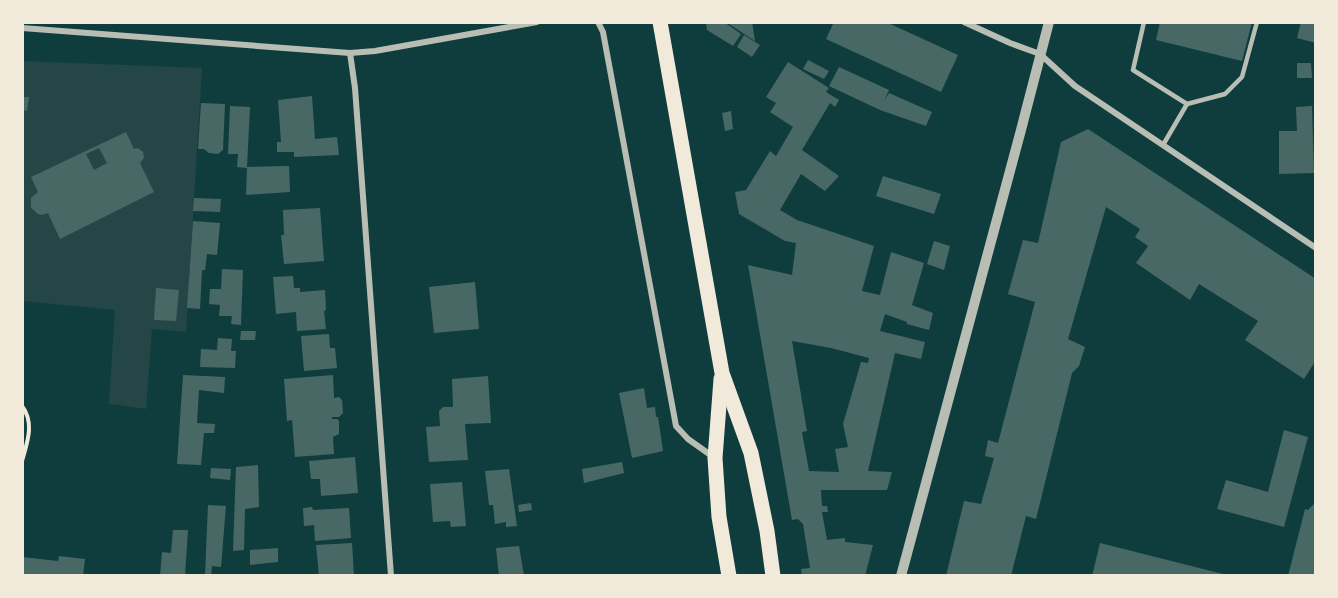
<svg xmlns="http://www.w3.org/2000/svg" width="1338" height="598" font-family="'Crimson Pro',serif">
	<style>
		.green { fill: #244646 }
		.building { fill: #486865; fill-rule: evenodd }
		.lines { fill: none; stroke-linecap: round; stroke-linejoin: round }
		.path { stroke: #f1e9da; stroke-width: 4 }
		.service { stroke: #b8beb3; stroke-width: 4.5 }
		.minor { stroke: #b8beb3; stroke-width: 6 }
		.tertiary { stroke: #b8beb3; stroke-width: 10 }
		.primary { stroke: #f1e9da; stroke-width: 15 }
	</style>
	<rect width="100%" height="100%" fill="#0f3d3e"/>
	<!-- green -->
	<polygon class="green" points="23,61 202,68 186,332 152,329 146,409 109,404 115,310 23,301"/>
	<!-- building -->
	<g class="building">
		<polygon points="706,22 724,22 741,34 733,46 707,30"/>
		<polygon points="726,22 752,22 755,41"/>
		<polygon points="834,22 886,22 958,55 941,92 826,39"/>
		<polygon points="1160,22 1252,22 1242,61 1156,40"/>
		<polygon points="1301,22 1316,22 1316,43 1297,38"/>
		<polygon points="744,35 760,45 752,57 737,47"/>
		<polygon points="808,60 829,71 824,79 803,69"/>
		<path d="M788 62 829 88 826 92 839 100 835 107 830 103 802 150 839 176 825 191 801 174 780 210 797 220 874 246 862 291 880 295 891 252 924 263 912 305 933 313 929 330 907 324V322L885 314 880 331 925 342 921 359 895 353 868 471 892 472 887 490H821L822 506H827L828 512H822L827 540 845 538V542L873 545 865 576H802L801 569 810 568 803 524 798 519 792 520 748 265 792 275 796 243 785 241 739 214 735 192 746 190 770 151 776 156 793 127 770 112 776 103 766 97ZM792 341 831 348 869 358 868 363 861 362 843 424 848 447 835 449 839 472 809 471 802 432 807 431Z"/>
		<polygon points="1297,63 1311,63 1312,78 1297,78"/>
		<polygon points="839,67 889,90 884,101 889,93 932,112 926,126 880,110 829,86"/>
		<polygon points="312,96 315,139 337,137 339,155 294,157 294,152 277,152 277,142 281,142 278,100"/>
		<polygon points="22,97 29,97 27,111 22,110"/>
		<polygon points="201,103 225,104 223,150 218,154 209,153 204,149 198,149"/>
		<polygon points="230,106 250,107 247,167 289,166 290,192 246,195 247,168 237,167 238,154 228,154"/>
		<polygon points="1312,106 1314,173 1279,174 1279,131 1297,131 1296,107"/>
		<polygon points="731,111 733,129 725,131 722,113"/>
		<polygon points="1088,129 1316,279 1316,360 1304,379 1245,340 1258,321 1199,284 1190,300 1136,263 1148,246 1135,237 1140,229 1106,207 1068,339 1085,347 1079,366 1072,373 1036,519 1026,516 1011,576 946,576 964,501 981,504 994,458 985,456 988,440 998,443 1035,302 1008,294 1023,240 1038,243 1061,142"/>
		<path d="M126 132 134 149 138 148 143 152 144 158 140 163 154 192 60 239 48 213 42 215 38 214 31 208V198L38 192 31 177ZM99 148 107 163 94 170 86 154Z"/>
		<polygon points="883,176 941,194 934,214 876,196"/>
		<polygon points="194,198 221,199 220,212 193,211"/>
		<polygon points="320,208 324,261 284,264 281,235 284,235 283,210"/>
		<polygon points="193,221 220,223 217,255 207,254 205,270 202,270 200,309 187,308"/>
		<polygon points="934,241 950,246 944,270 927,264"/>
		<polygon points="222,269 243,270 241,325 231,324 232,316 219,316 220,305 209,304 210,289 221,289"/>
		<polygon points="293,276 294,288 300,288 300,292 325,290 326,310 324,311 326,329 297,331 296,312 276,314 273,277"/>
		<polygon points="475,282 479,329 434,333 429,287"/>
		<polygon points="156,288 179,290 176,321 154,320"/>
		<polygon points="241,331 256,331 255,340 240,340"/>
		<polygon points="329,334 330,348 335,348 337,368 304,371 301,336"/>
		<polygon points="218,338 232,339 231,351 236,351 235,368 200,367 201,349 217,350"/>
		<polygon points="183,375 225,377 224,393 199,390 197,423 215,424 214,433 204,433 201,465 177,464"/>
		<polygon points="333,375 334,398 339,397 342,400 343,413 339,417 332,417 332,419 337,419 339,421 339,434 333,437 334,454 295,457 292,420 287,421 284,379"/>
		<polygon points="488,376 491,423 465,424 468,460 429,462 426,427 440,426 439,411 443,407 453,407 452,379"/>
		<polygon points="644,388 647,408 655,407 656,417 658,417 663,451 632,458 619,393"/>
		<polygon points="1284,430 1308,437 1284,527 1217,509 1226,480 1268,492"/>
		<polygon points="355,457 358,493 321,496 320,479 311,479 309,461"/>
		<polygon points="622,462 624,473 584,483 582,469"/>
		<polygon points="258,465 259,507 245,509 244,550 233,551 236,467"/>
		<polygon points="211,468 231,469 230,480 210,478"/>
		<polygon points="509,469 517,526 506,527 506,522 495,524 493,505 489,505 485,471"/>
		<polygon points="462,482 466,526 451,527 450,521 433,522 430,484"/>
		<polygon points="1316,502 1316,576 1288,576 1305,509 1308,510"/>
		<polygon points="531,503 532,510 519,512 518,505"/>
		<polygon points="208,505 226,506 221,567 212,566 211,576 205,575"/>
		<polygon points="312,507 313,510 349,508 351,538 315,541 314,525 304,526 303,508"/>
		<polygon points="173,530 188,530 185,576 160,576 162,552 171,553"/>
		<polygon points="352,543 354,576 319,576 316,545"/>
		<polygon points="1100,543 1227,575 1227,576 1092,576"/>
		<polygon points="519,546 524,576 499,576 496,548"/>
		<polygon points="278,548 278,562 250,565 250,550"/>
		<polygon points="59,556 85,559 83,576 22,576 22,557 58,561"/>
	</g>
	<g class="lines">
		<!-- path -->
		<path class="path" d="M22 406C35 423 27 443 22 461"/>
		<!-- service -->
		<g class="service">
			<polyline points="1144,22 1133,70 1187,104 1225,94 1242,77 1257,22"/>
			<polyline points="1163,145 1187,104"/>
		</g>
		<!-- minor -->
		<g class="minor">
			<polyline points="598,22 603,32 676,426 688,439 712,456"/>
			<polyline points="964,22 1010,43 1040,54 1075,86 1316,248"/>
			<polyline points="22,28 350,53 375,51 537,22"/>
			<polyline points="350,53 355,88 391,576"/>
		</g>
		<!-- tertiary -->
		<polyline class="tertiary" points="901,576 1021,130 1049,22"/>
		<!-- primary -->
		<g class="primary">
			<polyline points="660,22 722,373 751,453 767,531 773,576"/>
			<polyline points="721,379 715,458 719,517 729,576"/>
		</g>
	</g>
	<!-- border -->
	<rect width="1338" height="598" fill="none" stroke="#f1e9da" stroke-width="48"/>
</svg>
